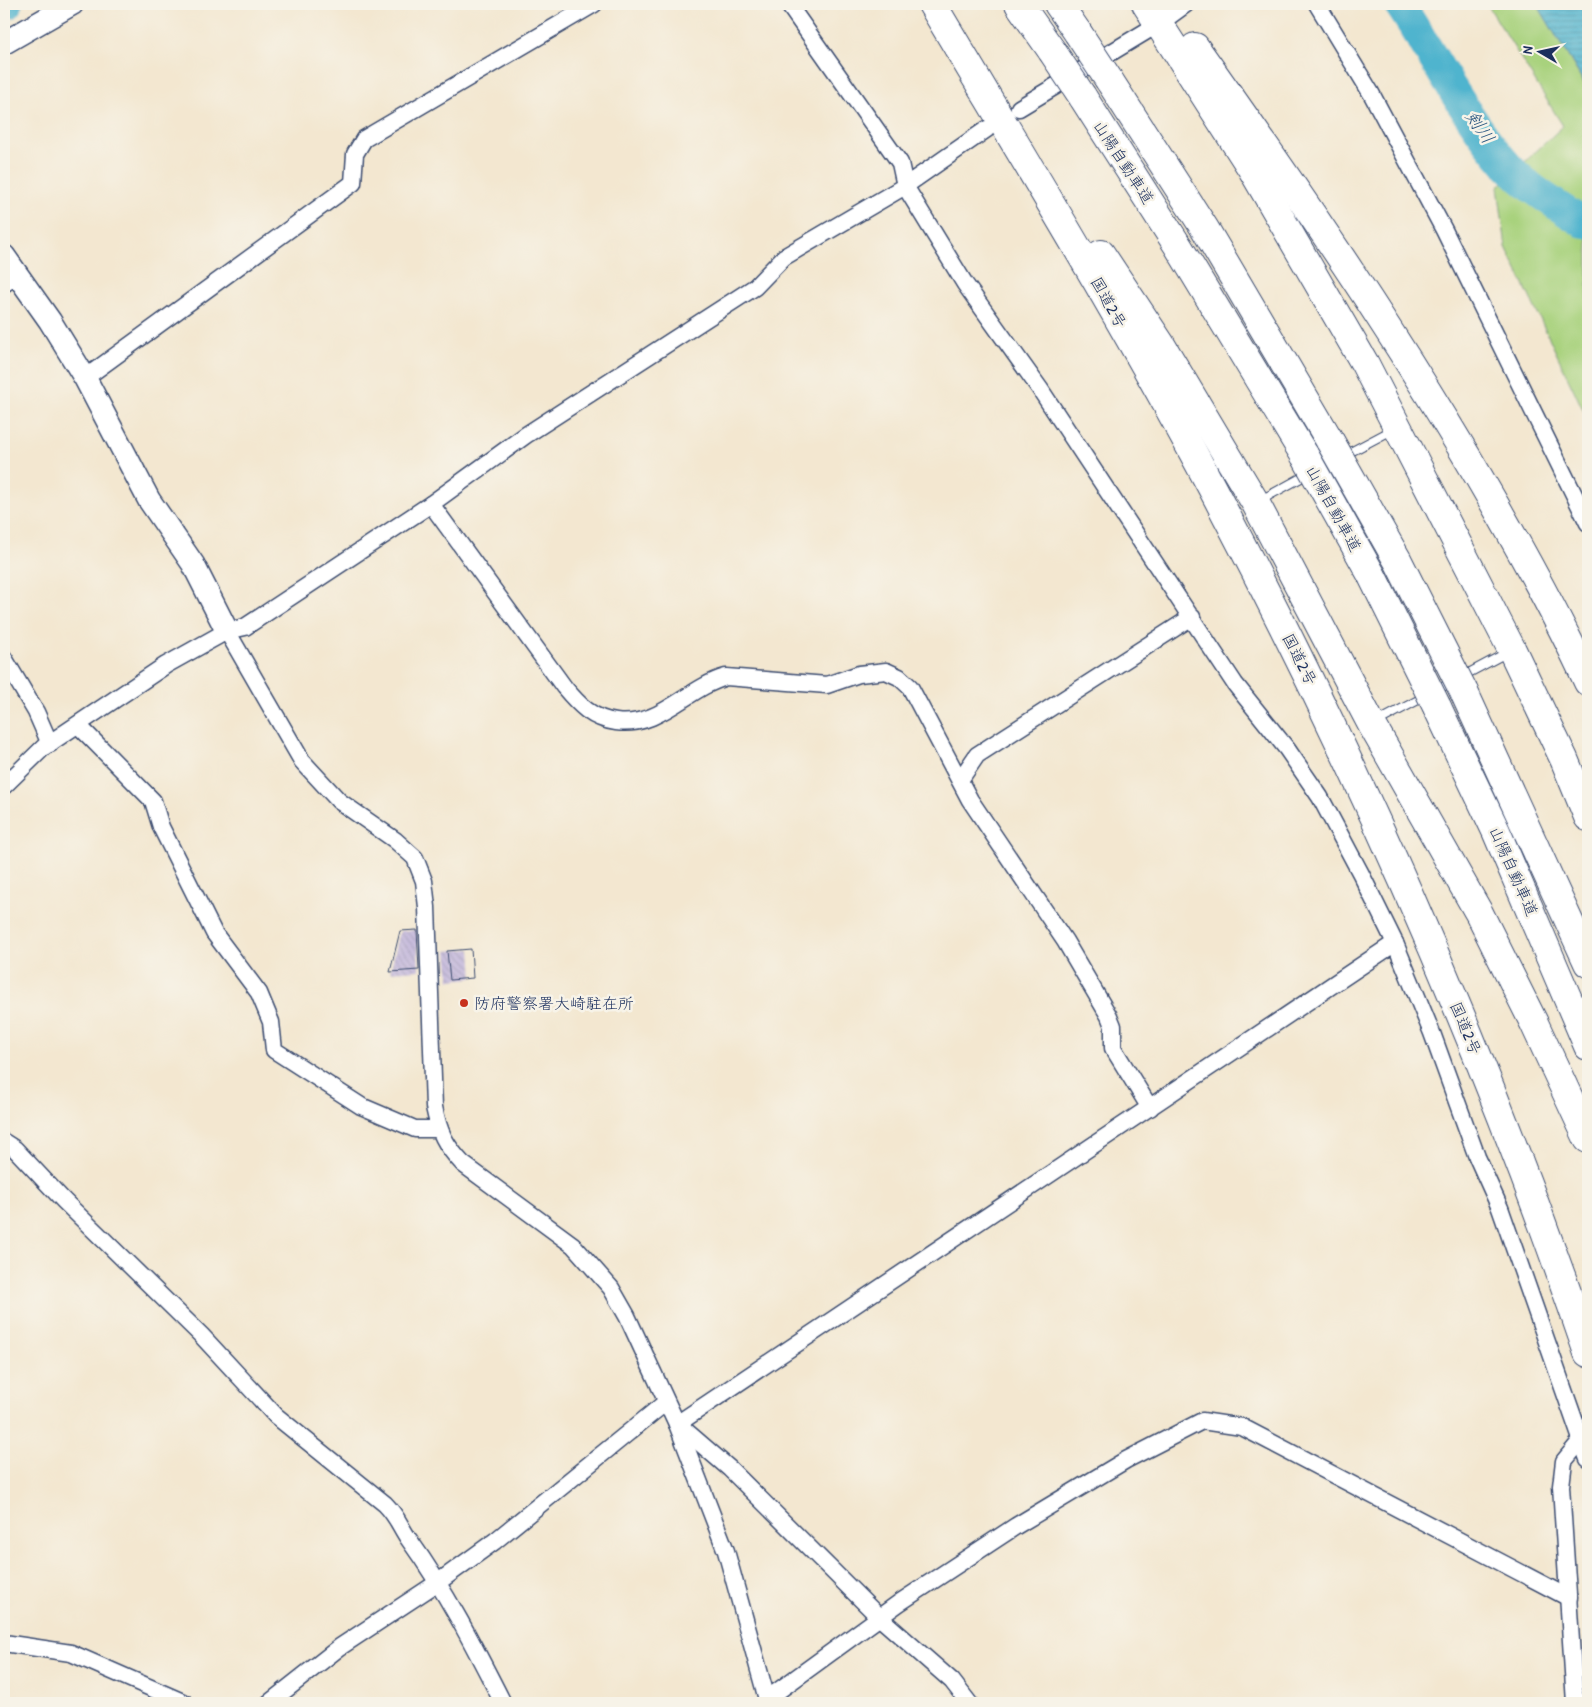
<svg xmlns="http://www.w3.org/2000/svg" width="1592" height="1707" font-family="'Patrick Hand','Klee One',sans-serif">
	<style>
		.grass { fill: #a8d27d; stroke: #62806e }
		.water { fill: url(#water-rules); stroke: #367296 }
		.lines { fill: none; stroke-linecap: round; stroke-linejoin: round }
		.river { stroke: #50b4ce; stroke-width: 31 }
		.building { fill: url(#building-back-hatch) }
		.lane-casing { stroke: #3b4b6f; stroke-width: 10 }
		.street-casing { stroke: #3b4b6f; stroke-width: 19 }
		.secondary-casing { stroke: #3b4b6f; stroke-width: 25 }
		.highway-casing { stroke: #3b4b6f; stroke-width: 30 }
		.lane { stroke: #fff; stroke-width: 8 }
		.street { stroke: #fff; stroke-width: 16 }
		.secondary { stroke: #fff; stroke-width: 22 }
		.highway { stroke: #fff; stroke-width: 28 }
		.highway-bridge-casing { stroke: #3b4b6f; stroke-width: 30; stroke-linecap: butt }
		.highway-bridge { stroke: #fff; stroke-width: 28 }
		.poi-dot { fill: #c8321e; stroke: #f7f3e8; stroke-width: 2 }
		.labels { text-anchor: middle; stroke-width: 5; stroke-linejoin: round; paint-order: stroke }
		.street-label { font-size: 16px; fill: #1b2f5e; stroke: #f7f3e8 }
		.poi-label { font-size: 16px; fill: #1b2f5e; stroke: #f7f3e8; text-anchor: start }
		.water-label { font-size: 18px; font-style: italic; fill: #2b5780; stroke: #f7f3e8 }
	</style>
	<defs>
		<pattern id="water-rules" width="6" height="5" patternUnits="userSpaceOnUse" patternTransform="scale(1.25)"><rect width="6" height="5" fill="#50b4ce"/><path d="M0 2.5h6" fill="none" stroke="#4293aa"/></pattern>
		<pattern id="building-back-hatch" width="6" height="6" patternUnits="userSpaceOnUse" patternTransform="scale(1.25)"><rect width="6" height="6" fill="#bbaeda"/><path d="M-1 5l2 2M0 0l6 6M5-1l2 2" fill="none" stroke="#978eb4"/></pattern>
	</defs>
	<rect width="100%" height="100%" fill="#f7f3e8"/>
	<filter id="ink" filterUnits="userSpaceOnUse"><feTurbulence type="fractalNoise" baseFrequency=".02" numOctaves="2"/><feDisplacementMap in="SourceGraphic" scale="10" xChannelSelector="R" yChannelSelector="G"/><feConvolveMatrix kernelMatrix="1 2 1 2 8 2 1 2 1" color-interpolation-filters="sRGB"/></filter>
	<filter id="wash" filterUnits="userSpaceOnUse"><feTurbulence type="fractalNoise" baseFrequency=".0096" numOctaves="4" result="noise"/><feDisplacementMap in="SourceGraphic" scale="20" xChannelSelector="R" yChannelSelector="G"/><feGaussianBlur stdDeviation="1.12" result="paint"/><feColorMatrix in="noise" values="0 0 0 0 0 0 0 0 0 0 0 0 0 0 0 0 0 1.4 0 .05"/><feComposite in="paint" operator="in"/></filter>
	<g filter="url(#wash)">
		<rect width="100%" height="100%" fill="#f3e7d0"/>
		<!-- grass -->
		<polygon class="grass" points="1487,4 1537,4 1588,90 1588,420 1506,247 1498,187 1563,126"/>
		<!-- water -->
		<polygon class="water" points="1537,4 1588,4 1588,90 1588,89"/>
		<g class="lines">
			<!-- river -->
			<g class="river">
				<path d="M1399 4C1435 57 1465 118 1508 166 1529 189 1557 205 1582 222L1588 223"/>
				<polyline points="4,5 7,4"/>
			</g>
		</g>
		<g id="blocks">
			<!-- building -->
			<g class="building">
				<polygon points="417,930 419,970 390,972 400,931"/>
				<polygon points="471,949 473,978 450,980 447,951"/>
			</g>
		</g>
	</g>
	<g filter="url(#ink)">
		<use href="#blocks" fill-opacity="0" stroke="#3b4b6f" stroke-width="1"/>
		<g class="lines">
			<!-- lane casing -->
			<g class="lane-casing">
				<g id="lane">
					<polyline points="1343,456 1394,429"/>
					<polyline points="1259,501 1310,473"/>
					<polyline points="1377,722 1508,652"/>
				</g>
			</g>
			<!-- street casing -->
			<g class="street-casing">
				<g id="street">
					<polyline points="788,4 900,163 905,186 965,284 1040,389 1235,684 1287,749 1320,797 1361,874 1395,943 1432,1033 1477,1157 1500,1208 1588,1459"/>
					<polyline points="1317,4 1371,93 1444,230 1588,523"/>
					<polyline points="1019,108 1160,23 1186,4"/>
					<polyline points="4,284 17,275"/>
					<polyline points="85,378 353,183 355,154 364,139 594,4"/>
					<path d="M431 504 564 687C579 705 592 719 616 722 659 728 687 688 726 677L827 685 859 674 886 671 899 677 910 687 970 800 1065 941 1109 1016 1113 1026V1048L1150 1108"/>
					<path d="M227 631 302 761 339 801 395 840 415 858 424 881 427 907 434 1107C439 1132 445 1145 463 1164L573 1245 611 1288 627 1316 677 1424 726 1551 768 1703"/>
					<polyline points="4,658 36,712 50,744"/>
					<polyline points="79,726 153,801 161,827 214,933 259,993 271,1022 274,1050 361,1106 415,1129 438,1129"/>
					<polyline points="960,780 977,755 1192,617"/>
					<polyline points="4,786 44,747 166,665 227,631 245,627 431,504 526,435 755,287 784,257 905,186 987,129"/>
					<path d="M4 1142 15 1149 64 1201 201 1335 276 1416 385 1504C398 1517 400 1527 410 1541 446 1591 475 1648 503 1703"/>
					<polyline points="677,1424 1395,943"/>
					<polyline points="679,1425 730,1469 879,1617 952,1681 969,1703"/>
					<polyline points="4,1643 71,1653 185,1703"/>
					<polyline points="767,1699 899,1603 1016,1526 1126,1460 1202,1421 1242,1427 1569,1598"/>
					<polyline points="269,1703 340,1647 437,1583 495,1541 666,1402"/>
					<polyline points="1575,1703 1561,1486 1564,1461 1582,1439"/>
				</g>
			</g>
			<!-- secondary casing -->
			<g class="secondary-casing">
				<g id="secondary">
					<polyline points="4,43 72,4"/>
					<polyline points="4,256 50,321 85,378 149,500 193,564 227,631"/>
				</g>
			</g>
			<!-- highway casing -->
			<g class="highway-casing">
				<g id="highway">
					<path d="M932 4C1027 164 1125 323 1212 488 1359 766 1487 1055 1588 1353"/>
					<polyline points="1019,4 1052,51"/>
					<polyline points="1058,4 1078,33"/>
					<polyline points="1146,4 1252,169 1365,364 1512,650 1564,759 1588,817"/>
					<path d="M1195 47C1301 196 1404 346 1495 505 1528 563 1560 621 1588 682"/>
					<polyline points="1109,80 1205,229 1330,441"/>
					<polyline points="1082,96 1178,246 1305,456"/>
					<polyline points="1101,254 1160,343 1255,502 1372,725 1479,913 1534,1023 1588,1139"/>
					<polyline points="1464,692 1588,963"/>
					<polyline points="1437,707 1496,831 1588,1046"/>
				</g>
			</g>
			<!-- lane -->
			<use href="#lane" class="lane"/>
			<!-- street -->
			<use href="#street" class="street"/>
			<!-- secondary -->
			<use href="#secondary" class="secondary"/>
			<!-- highway -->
			<use href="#highway" class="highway"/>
			<!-- highway-bridge casing -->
			<g class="highway-bridge-casing">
				<g id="highway-bridge">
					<polyline points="1078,33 1109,80"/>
					<polyline points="1052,51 1082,96"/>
					<polyline points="1330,441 1398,561 1464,692"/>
					<polyline points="1305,456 1371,574 1437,707"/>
				</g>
			</g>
			<!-- highway-bridge -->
			<use href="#highway-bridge" class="highway-bridge"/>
		</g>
	</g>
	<!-- markers -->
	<circle class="poi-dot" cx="464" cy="1003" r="5"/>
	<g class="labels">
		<!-- street labels -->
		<g class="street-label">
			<text transform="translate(1124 162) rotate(57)" y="6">山陽自動車道</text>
			<text transform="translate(1109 302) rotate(61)" y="6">国道2号</text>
			<text transform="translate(1334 508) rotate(61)" y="6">山陽自動車道</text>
			<text transform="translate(1300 659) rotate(63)" y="6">国道2号</text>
			<text transform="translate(1514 871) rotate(66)" y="6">山陽自動車道</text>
			<text transform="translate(1466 1028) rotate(67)" y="6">国道2号</text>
		</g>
		<!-- poi labels -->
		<g class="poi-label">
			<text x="474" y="1009">防府警察署大崎駐在所</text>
		</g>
		<!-- water labels -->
		<g class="water-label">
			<text transform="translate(1480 127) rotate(55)" y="6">剣川</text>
		</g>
	</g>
	<!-- margin -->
	<rect width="1592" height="1707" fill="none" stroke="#f7f3e8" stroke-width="20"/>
	<!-- north arrow -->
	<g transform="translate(1540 52) rotate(279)" stroke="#f7f3e8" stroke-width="4" paint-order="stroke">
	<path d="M0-4L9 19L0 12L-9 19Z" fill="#1b2f5e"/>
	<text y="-8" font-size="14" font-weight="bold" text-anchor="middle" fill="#1b2f5e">N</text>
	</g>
</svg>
